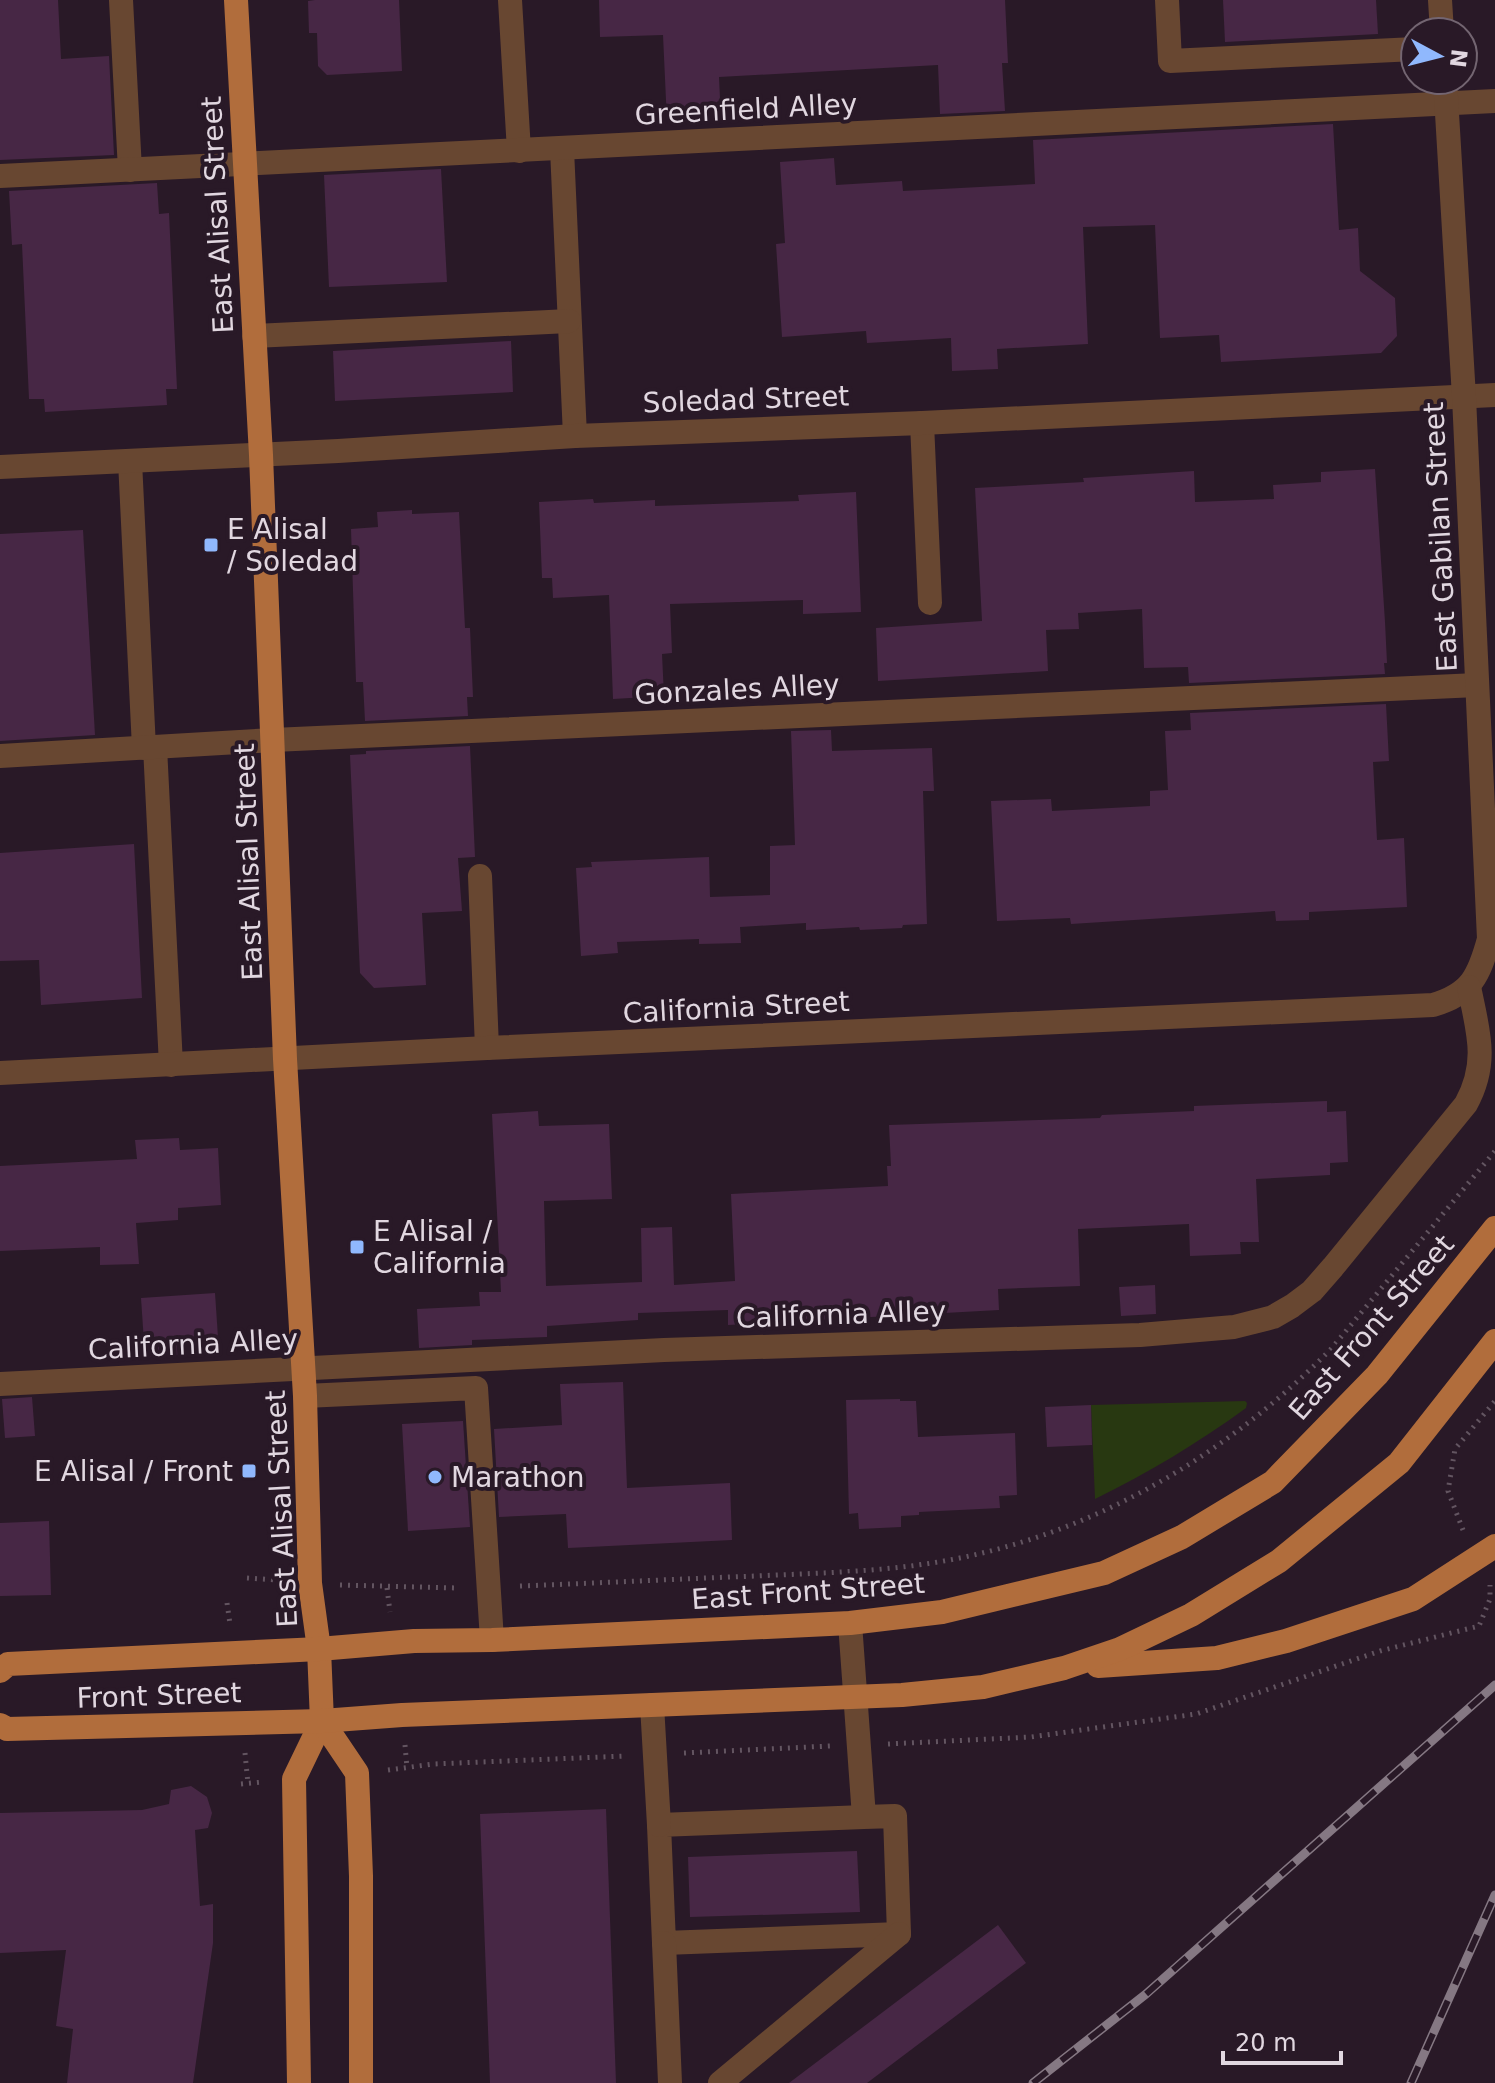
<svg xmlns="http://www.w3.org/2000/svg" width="1495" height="2083" font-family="'DejaVu Sans',sans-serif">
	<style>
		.green { fill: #283811 }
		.building { fill: #472745 }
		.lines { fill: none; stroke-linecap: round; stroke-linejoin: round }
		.path { stroke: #635561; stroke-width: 5; stroke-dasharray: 2 6; stroke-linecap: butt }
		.minor { stroke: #684731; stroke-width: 24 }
		.major { stroke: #b16d3c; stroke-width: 24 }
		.rail-casing { stroke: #857883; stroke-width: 9 }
		.rail { stroke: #291927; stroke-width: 6; stroke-dasharray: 18; stroke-linecap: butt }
		.poi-dot { fill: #90b8fd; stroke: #291927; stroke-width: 3 }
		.labels { text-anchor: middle; stroke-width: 8; stroke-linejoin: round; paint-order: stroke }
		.street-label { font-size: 28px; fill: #e1d7e0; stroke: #291927 }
		.poi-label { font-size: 28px; fill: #e1d7e0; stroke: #291927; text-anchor: start }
	</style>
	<rect width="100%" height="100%" fill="#291927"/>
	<!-- green -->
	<path class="green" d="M1245 1401 1247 1403 1246 1408C1198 1443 1148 1473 1095 1499L1091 1405Z"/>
	<!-- building -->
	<g class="building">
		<polygon points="0,0 58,0 61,59 109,56 114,155 0,160"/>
		<polygon points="315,0 399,0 402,71 327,75 318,66 317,33 309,33 308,1"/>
		<polygon points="599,0 1005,0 1008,63 1002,63 1005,111 940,114 938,65 719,77 721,120 667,122 663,35 600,37"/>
		<polygon points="1223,0 1376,0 1378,34 1225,42"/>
		<polygon points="1333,124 1339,230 1358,228 1360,271 1395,298 1397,336 1381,353 1221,362 1219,335 1160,338 1155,225 1083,227 1088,344 997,349 998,369 952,371 951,338 867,343 866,331 782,337 776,244 785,243 780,162 834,158 836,185 902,181 903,191 1035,184 1033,140"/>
		<polygon points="441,169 447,282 329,287 324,175"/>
		<polygon points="157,183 159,214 169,213 177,389 166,389 167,405 45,412 44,399 29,399 22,244 12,245 9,191"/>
		<polygon points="511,341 513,392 335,401 333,351"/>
		<polygon points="1375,469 1385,622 1387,663 1384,663 1385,674 1189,683 1188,667 1144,668 1142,609 1078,613 1079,629 1046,630 1048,671 878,681 876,628 982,621 975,488 1084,482 1083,478 1194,471 1195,502 1274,499 1273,485 1321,482 1321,472"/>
		<polygon points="856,492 861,612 803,614 803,600 670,604 672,653 662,654 664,696 613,699 609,595 553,598 552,578 542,578 539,502 593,499 594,503 655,500 655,506 799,501 798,495"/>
		<polygon points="412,510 412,514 459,512 465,628 470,628 473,697 467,697 468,716 365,721 363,682 356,682 351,529 378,527 377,512"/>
		<polygon points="83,530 95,735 0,741 0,534"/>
		<polygon points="1386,704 1389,761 1373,762 1377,840 1404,838 1407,907 1309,912 1309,920 1276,921 1275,911 1071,924 1070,918 997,921 991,801 1051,799 1052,811 1150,806 1150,791 1168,790 1165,731 1191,730 1190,713"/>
		<polygon points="831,730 832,751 932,748 934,791 923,791 927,924 903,925 902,928 860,930 859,927 806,930 806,923 740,927 741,943 699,944 699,939 617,942 618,953 581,956 576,868 592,867 591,862 709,857 710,897 770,895 770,846 795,845 791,731"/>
		<polygon points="470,746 475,857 458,858 462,911 422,913 426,985 374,988 360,973 350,755 366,754 366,751"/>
		<polygon points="134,844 142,998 41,1005 39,960 0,961 0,853"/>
		<polygon points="1327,1101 1327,1112 1346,1111 1348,1162 1330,1163 1330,1175 1256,1179 1259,1242 1240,1242 1241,1254 1190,1256 1189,1224 1078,1229 1080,1286 998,1289 999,1310 728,1325 728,1310 638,1313 638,1320 547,1326 547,1337 472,1340 472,1345 419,1348 417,1309 480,1306 479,1292 501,1292 492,1114 538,1111 539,1126 609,1124 612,1199 544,1201 546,1286 642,1282 641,1228 672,1227 674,1285 735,1281 731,1194 888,1186 887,1166 891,1166 889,1125 1100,1118 1102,1115 1194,1111 1194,1106"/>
		<polygon points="179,1138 180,1150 218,1148 221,1205 178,1208 178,1220 136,1223 139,1264 100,1265 100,1247 0,1251 0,1166 137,1159 135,1140"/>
		<polygon points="1155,1285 1156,1314 1121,1316 1119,1287"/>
		<polygon points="215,1293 219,1352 145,1357 141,1298"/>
		<polygon points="623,1382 627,1488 730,1483 732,1540 568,1548 566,1514 499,1517 494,1429 562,1425 560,1384"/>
		<polygon points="32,1397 35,1436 5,1438 2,1399"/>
		<polygon points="900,1399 900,1401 916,1401 918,1437 1015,1433 1017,1495 999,1496 1000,1508 919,1512 919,1515 901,1516 901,1527 859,1529 858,1513 849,1514 846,1400"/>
		<polygon points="1091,1405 1092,1445 1047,1447 1045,1407"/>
		<polygon points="463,1421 470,1527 408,1531 402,1424"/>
		<polygon points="49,1521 51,1595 0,1596 0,1523"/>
		<polygon points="191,1786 207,1797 212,1813 208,1828 195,1830 200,1906 213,1904 213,1943 193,2083 67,2083 73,2029 56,2026 66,1950 0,1953 0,1813 142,1810 169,1804 171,1790"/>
		<polygon points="606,1809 616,2083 490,2083 480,1814"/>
		<polygon points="857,1851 860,1912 690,1917 688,1857"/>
		<polygon points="998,1925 1026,1963 867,2083 789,2083"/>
	</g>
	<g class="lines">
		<!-- path -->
		<g class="path">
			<polyline points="1463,1530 1448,1491 1455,1449 1495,1401"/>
			<polyline points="247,1578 278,1580"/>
			<polyline points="340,1585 458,1588"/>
			<path d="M520 1586C599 1583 678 1579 756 1576 817 1573 878 1572 938 1562 1089 1537 1225 1457 1331 1349L1495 1151"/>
			<polyline points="387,1588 390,1612"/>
			<polyline points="227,1603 230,1624"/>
			<polyline points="888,1744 1031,1737 1196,1714 1380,1651 1479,1626 1490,1599 1490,1585"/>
			<polyline points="405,1745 407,1768"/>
			<polyline points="245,1753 248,1784"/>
			<polyline points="684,1753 830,1746"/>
			<polyline points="388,1770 434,1764 626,1756"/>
			<polyline points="241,1784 263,1782"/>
		</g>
		<!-- minor -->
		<g class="minor">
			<polyline points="121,0 130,170"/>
			<polyline points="510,0 519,151"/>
			<polyline points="1167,0 1170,61 1415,49"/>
			<polyline points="1440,0 1442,32"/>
			<polyline points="562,149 575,436"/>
			<polyline points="0,176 1495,101"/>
			<polyline points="254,336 569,321"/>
			<polyline points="922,423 930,603"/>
			<polyline points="130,461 144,748"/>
			<polyline points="0,467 338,451 575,436 922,423 1495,395"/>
			<polyline points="155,747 171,1065"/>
			<polyline points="0,756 273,740 1477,685"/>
			<polyline points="480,876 487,1048"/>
			<path d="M0 1073 487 1048 1433 1005C1471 994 1479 976 1489 939L1464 397 1445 80"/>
			<path d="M0 1384 664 1350 1140 1335 1234 1327 1273 1317 1292 1306 1312 1291 1333 1267 1466 1104C1489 1062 1478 1031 1469 987"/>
			<polyline points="305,1396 476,1388 492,1640"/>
			<polyline points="850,1623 864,1817 895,1816 899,1934 664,1943 659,1825 864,1817"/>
			<polyline points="652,1705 659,1825"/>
			<polyline points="664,1943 670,2083"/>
			<polyline points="720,2083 899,1934"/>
		</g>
		<!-- major -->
		<g class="major">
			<polyline points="236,0 261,455 285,1059 305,1396 310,1583 319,1649 322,1721 294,1779 299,2083"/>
			<polyline points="1098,1666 1217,1658 1286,1641 1413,1599 1495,1546"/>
			<polyline points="0,1671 8,1664 319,1649 414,1641 492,1640 850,1623 942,1612 1104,1573 1182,1537 1273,1482 1377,1375 1495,1228"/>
			<polyline points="322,1721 357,1773 361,1876 361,2083"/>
			<polyline points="0,1725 7,1729 322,1721 402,1715 902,1695 983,1687 1064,1668 1120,1649 1191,1615 1279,1561 1399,1463 1495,1341"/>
		</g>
		<!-- rail casing -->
		<g class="rail-casing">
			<g id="rail">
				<polyline points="1033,2083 1146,1994 1495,1685"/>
				<polyline points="1411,2083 1495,1895"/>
			</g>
		</g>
		<!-- rail -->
		<use href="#rail" class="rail"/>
	</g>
	<!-- markers -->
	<g class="poi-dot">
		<rect x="203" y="537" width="16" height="16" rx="4"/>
		<rect x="349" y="1239" width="16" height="16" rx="4"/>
		<rect x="241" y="1463" width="16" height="16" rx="4"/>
		<circle cx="435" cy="1477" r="8"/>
	</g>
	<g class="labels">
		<!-- street labels -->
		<g class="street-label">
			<text transform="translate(746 109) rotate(-3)" y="10">Greenfield Alley</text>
			<text transform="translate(217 215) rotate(-93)" y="10">East Alisal Street</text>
			<text transform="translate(746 399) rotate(-2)" y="10">Soledad Street</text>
			<text transform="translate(1440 537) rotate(-93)" y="10">East Gabilan Street</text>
			<text transform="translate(737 689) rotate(-3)" y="10">Gonzales Alley</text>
			<text transform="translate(248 862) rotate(-92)" y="10">East Alisal Street</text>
			<text transform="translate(736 1007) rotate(-3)" y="10">California Street</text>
			<text transform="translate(841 1314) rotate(-2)" y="10">California Alley</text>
			<text transform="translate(1371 1327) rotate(-49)" y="10">East Front Street</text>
			<text transform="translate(193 1344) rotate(-3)" y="10">California Alley</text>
			<text transform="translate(281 1509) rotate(-93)" y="10">East Alisal Street</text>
			<text transform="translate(808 1591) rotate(-4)" y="10">East Front Street</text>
			<text transform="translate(159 1695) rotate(-2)" y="10">Front Street</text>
		</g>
		<!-- poi labels -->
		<g class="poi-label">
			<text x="227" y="539">E Alisal<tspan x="227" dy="32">/ Soledad</tspan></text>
			<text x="373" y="1241">E Alisal /<tspan x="373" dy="32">California</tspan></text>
			<text x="233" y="1481" text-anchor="end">E Alisal / Front</text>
			<text x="451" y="1487">Marathon</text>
		</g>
	</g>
	<!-- north arrow -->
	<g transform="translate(1439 56) rotate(97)"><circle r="38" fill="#291927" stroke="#736571" stroke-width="2"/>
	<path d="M0-6L14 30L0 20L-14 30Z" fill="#90b8fd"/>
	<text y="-12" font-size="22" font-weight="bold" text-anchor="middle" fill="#e1d7e0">N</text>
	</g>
	<!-- scale -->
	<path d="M1223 2051v12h118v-12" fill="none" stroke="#e1d7e0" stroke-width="4"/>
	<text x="1235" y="2051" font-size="24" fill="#e1d7e0" stroke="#291927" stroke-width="6" paint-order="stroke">20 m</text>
</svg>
